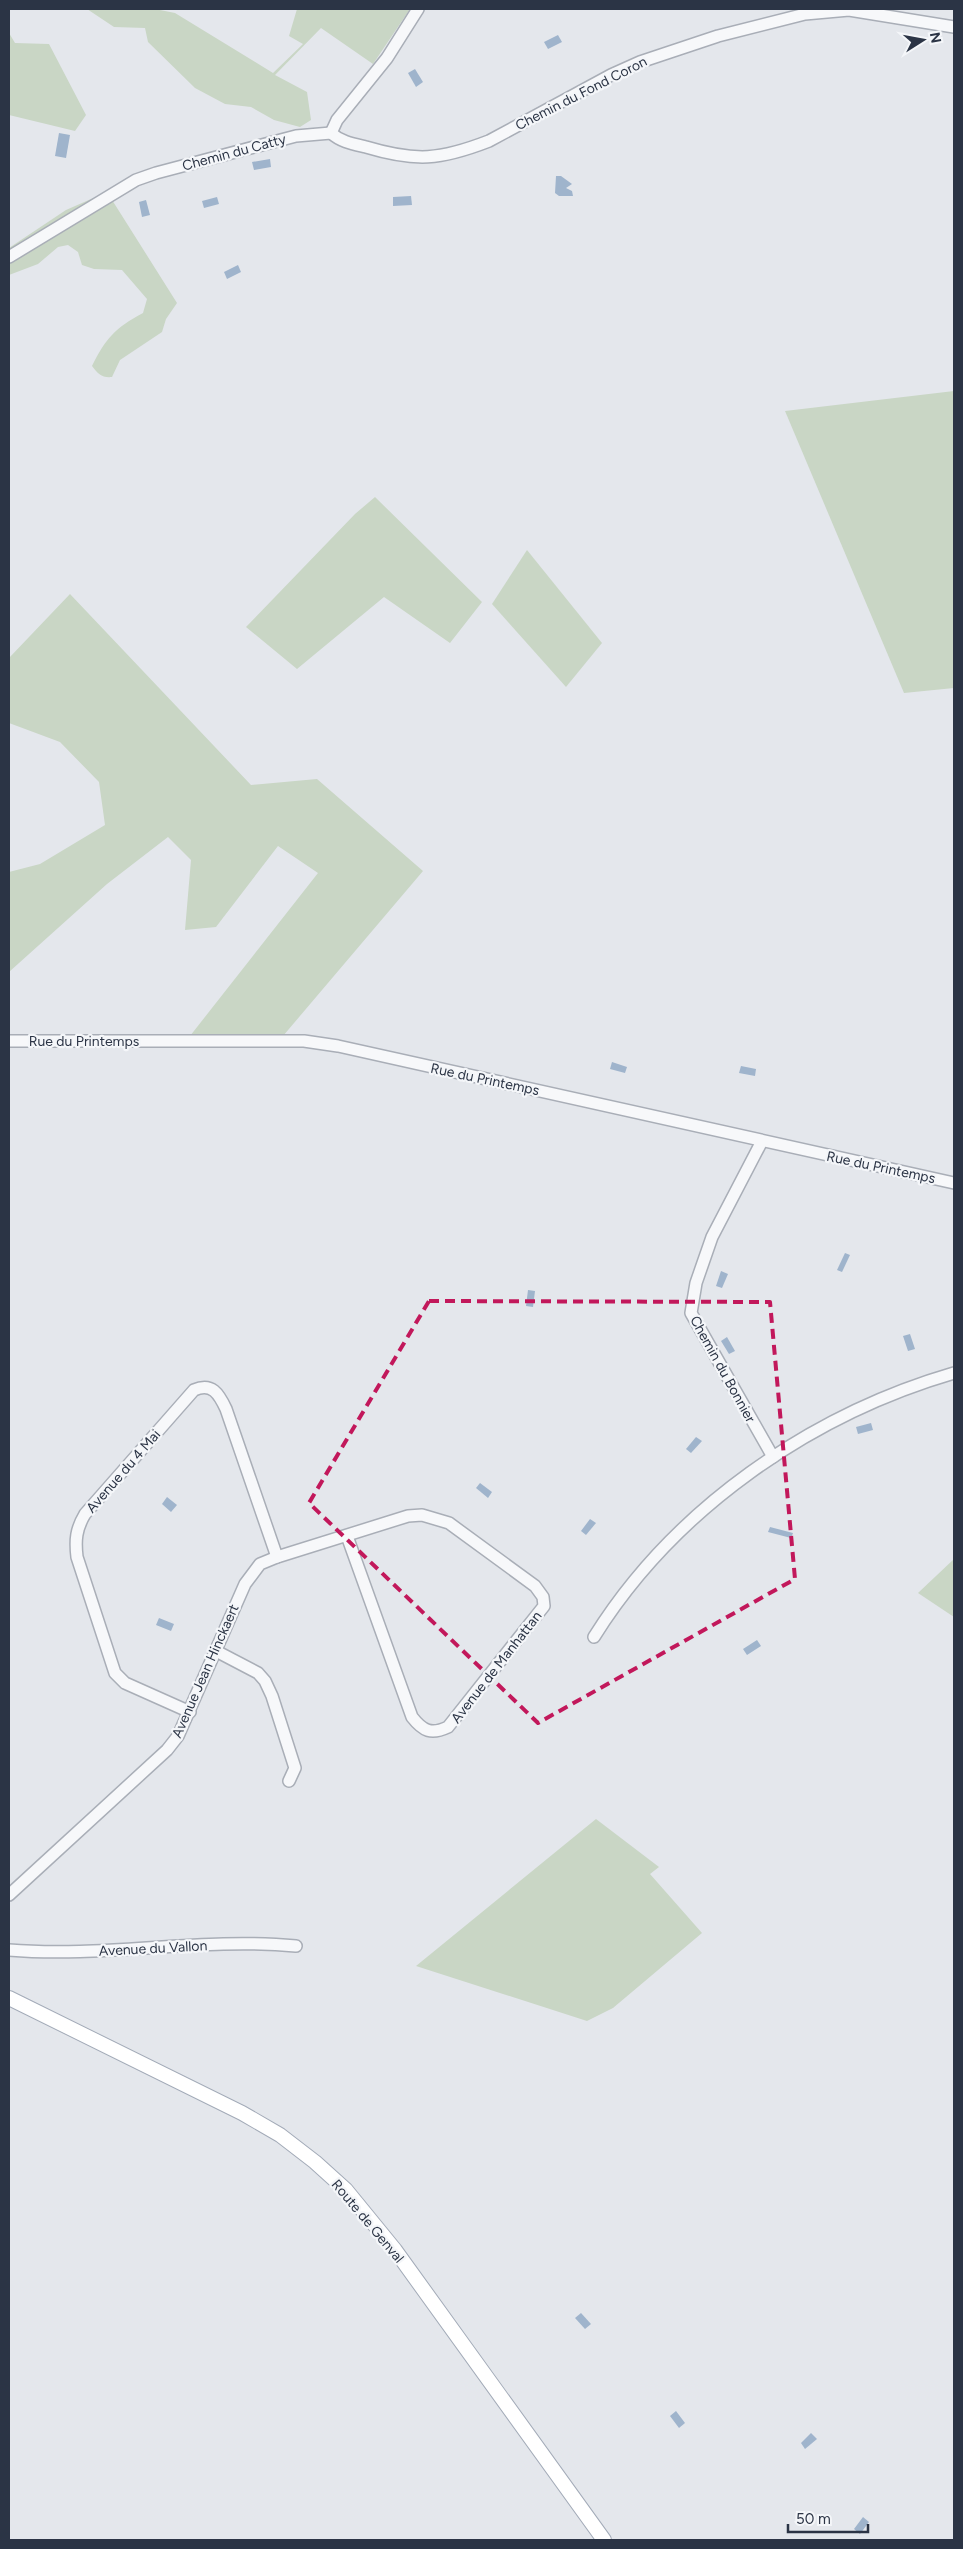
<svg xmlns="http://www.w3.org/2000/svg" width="963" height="2549" font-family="Figtree,sans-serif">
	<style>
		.green { fill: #c9d6c5 }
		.water { fill: #9fb4cc }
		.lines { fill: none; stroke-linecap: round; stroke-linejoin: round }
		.minor-casing { stroke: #a9aeb7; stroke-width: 14 }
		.major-casing { stroke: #a3abb8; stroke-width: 16 }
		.minor { stroke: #f7f8fa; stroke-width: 11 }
		.major { stroke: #fff; stroke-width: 14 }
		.marked { fill: none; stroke: #c2185b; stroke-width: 4; stroke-dasharray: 10 6; stroke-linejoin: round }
		.labels { text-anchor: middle; stroke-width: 4.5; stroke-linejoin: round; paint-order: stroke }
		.street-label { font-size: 14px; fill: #2b3445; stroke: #f4f6f9 }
	</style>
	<rect width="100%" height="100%" fill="#e4e7ec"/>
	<!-- green -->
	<g class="green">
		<polygon points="87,9 155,9 175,13 273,73 303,44 289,36 297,9 410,9 373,64 321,28 275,75 307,92 311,120 300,127 274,120 251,107 225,104 195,88 148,42 145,28 114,27"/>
		<polygon points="9,33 15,43 49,44 86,115 75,131 9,115"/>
		<path d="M107 192 177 303 166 319 162 332 120 360 112 377C102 378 98 374 92 366 106 338 115 328 143 313L147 299 122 270 94 269 82 265 78 252 68 245 58 247 38 264 9 275V248L66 210Z"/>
		<polygon points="954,391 954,688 904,693 785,411"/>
		<polygon points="375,497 482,602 450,643 384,597 297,669 246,627 355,514"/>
		<polygon points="527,550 602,643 566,687 492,604"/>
		<polygon points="70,594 251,785 317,779 423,871 283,1036 190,1036 318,873 278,846 216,927 185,930 191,860 168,837 107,884 9,972 9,872 40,864 105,825 99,782 60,742 9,723 9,658"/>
		<polygon points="954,1559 954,1617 918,1593"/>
		<polygon points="596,1819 659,1867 650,1874 702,1933 613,2008 587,2021 416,1966"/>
	</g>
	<!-- water -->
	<g class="water">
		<polygon points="558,35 562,42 548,49 544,42"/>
		<polygon points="415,69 423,82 416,87 408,73"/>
		<polygon points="59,133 70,135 66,158 55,156"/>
		<polygon points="270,159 271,167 254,170 252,162"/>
		<polygon points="556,176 561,176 572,184 566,188 572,191 573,196 559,196 555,193"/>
		<polygon points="411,196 412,205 393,206 393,197"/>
		<polygon points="217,197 219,204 204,208 202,201"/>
		<polygon points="146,200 150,215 142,217 139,202"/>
		<polygon points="238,265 241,272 227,279 224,272"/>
		<polygon points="612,1062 627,1067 625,1073 610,1069"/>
		<polygon points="741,1066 756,1069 755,1076 739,1073"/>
		<polygon points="845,1253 850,1255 842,1272 837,1270"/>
		<polygon points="721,1271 728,1274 722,1288 716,1286"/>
		<polygon points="528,1290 535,1291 533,1307 526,1306"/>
		<polygon points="910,1334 915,1349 908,1351 903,1336"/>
		<polygon points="727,1337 735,1351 729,1354 721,1341"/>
		<polygon points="871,1423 873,1430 858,1434 856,1427"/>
		<polygon points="696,1437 702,1441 691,1453 686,1449"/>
		<polygon points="480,1483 492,1492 488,1498 476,1488"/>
		<polygon points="167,1497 177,1505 171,1512 162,1504"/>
		<polygon points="590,1519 596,1523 586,1535 581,1531"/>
		<polygon points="770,1527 793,1533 791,1538 768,1532"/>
		<polygon points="159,1618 174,1624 171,1631 156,1625"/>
		<polygon points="757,1640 761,1646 747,1655 743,1649"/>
		<polygon points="581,2313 591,2324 585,2329 575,2318"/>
		<polygon points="676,2411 685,2423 679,2428 670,2416"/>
		<polygon points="811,2433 817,2439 805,2449 801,2443"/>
		<polygon points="863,2517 869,2522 860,2534 854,2529"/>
	</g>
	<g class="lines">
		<!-- minor casing -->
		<g class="minor-casing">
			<g id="minor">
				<path d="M331 133C341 142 353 144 366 147 416 162 440 160 489 141L611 75 640 62 718 36 805 14 849 10 954 27"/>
				<polyline points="331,133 337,120 387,58 418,9"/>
				<polyline points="9,257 136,180 156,173 296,136 331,133"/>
				<polyline points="9,1041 304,1041 338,1046 954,1183"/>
				<polyline points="762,1141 712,1237 696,1283 691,1313 773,1457"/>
				<path d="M594 1637C674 1509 810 1415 954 1373"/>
				<polyline points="216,1651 258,1673 265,1681 272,1696 295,1768 289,1781"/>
				<path d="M190 1712 125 1683 115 1673 77 1557C75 1540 76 1529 85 1514L194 1390C212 1382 219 1394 226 1409L277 1557"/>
				<path d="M9 1895 167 1750 178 1736 245 1584 260 1564 277 1557 408 1516 422 1515 449 1523 535 1586 543 1597 544 1606 448 1727C431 1735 423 1731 412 1717L347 1536"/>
				<path d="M9 1950C105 1958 201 1937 296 1946"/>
			</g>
		</g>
		<!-- major casing -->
		<g class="major-casing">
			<polyline id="major" points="9,1998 242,2113 280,2135 315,2162 346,2190 395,2250 604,2540"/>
		</g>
		<!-- minor -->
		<use href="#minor" class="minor"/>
		<!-- major -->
		<use href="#major" class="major"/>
	</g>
	<!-- marked area -->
	<path class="marked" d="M429 1301 770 1302 795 1579 538 1723 309 1503Z"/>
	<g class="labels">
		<!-- street labels -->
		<g class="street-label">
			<text transform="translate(581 93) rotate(-27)" y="5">Chemin du Fond Coron</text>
			<text transform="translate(234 152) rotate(-15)" y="5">Chemin du Catty</text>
			<text x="84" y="1046">Rue du Printemps</text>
			<text transform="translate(485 1079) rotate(12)" y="5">Rue du Printemps</text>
			<text transform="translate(881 1167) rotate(12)" y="5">Rue du Printemps</text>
			<text transform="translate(723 1369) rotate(61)" y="5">Chemin du Bonnier</text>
			<text transform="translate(123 1471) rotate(-49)" y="5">Avenue du 4 Mai</text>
			<text transform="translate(496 1667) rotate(-52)" y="5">Avenue de Manhattan</text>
			<text transform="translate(205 1671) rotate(-66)" y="5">Avenue Jean Hinckaert</text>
			<text transform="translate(153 1948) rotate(-3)" y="5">Avenue du Vallon</text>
			<text transform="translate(368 2221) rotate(50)" y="5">Route de Genval</text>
		</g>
	</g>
	<!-- border -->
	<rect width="963" height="2549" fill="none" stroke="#2b3445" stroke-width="20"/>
	<!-- north arrow -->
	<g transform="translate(923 40) rotate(79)" stroke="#f4f6f9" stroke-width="4" paint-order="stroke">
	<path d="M0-4L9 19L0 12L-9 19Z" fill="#2b3445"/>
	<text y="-8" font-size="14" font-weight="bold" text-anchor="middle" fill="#2b3445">N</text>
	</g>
	<!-- scale -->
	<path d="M788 2524v8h80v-8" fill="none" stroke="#2b3445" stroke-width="2.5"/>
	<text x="796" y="2524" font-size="15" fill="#2b3445" stroke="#f4f6f9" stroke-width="4" paint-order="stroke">50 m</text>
</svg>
